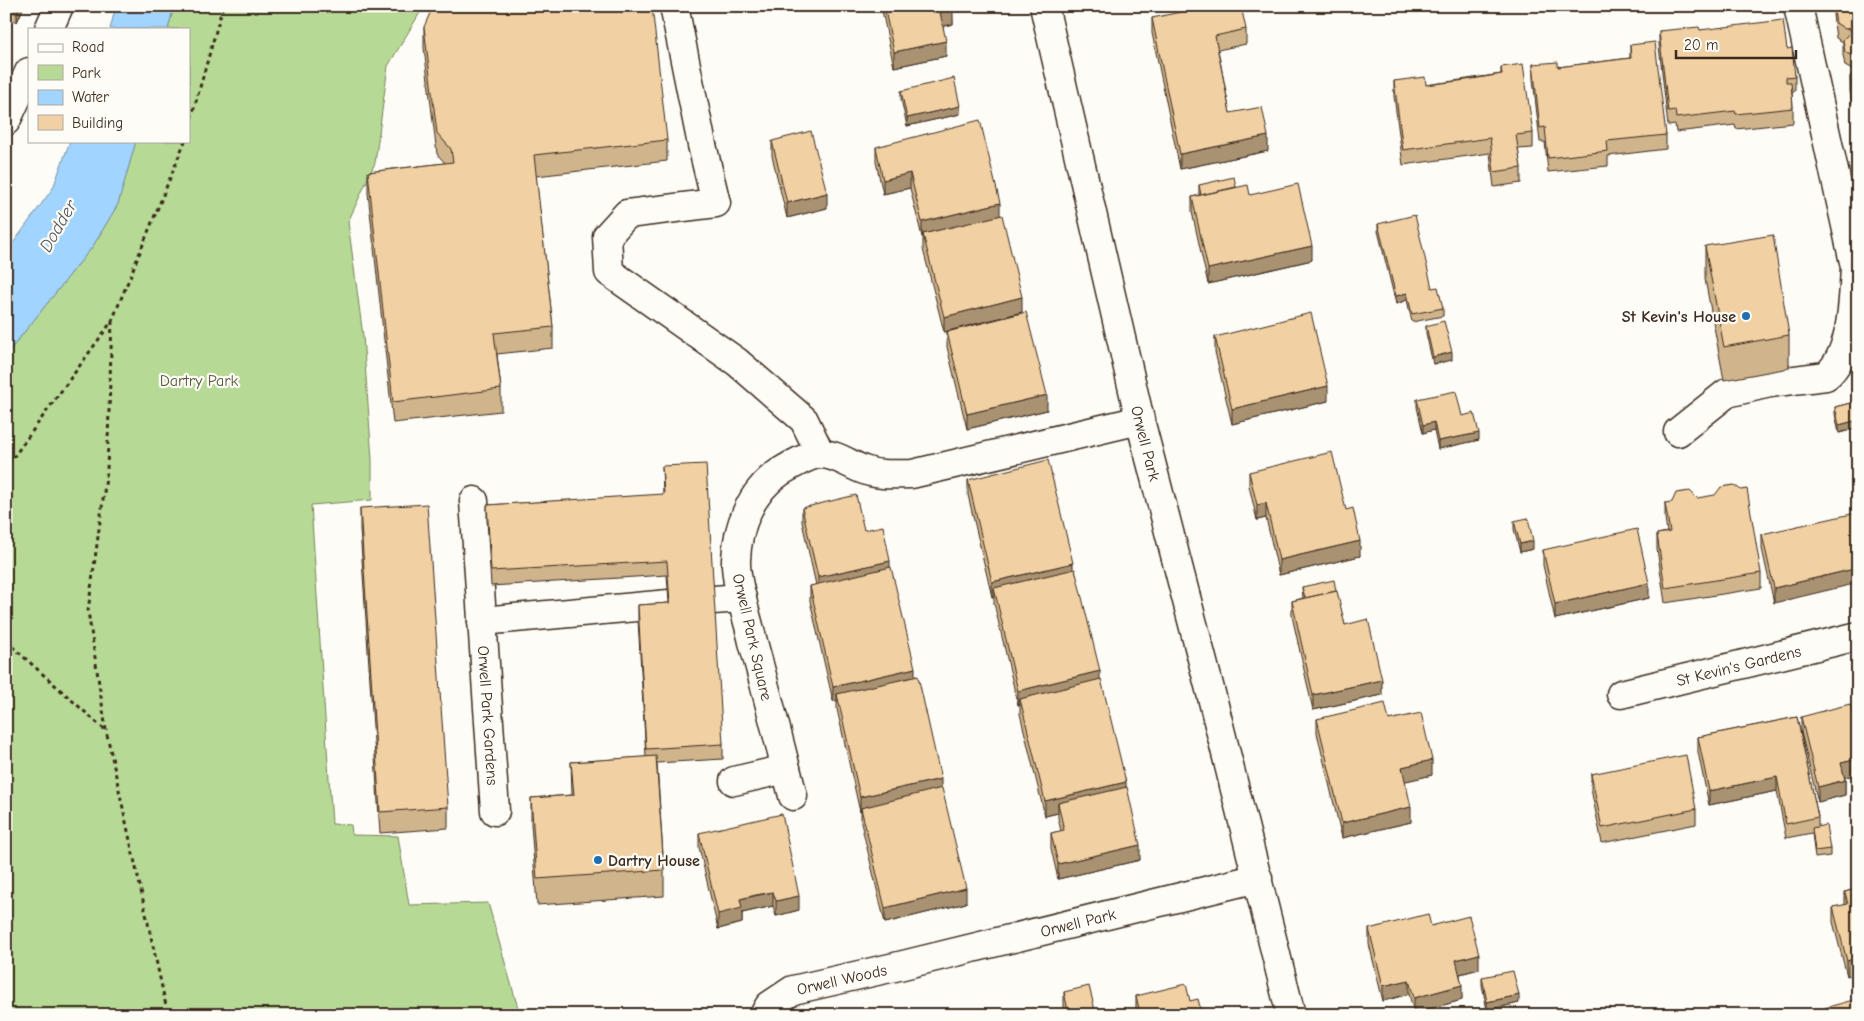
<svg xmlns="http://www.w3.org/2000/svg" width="1864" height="1021" font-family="'Comic Neue',sans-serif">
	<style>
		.green { fill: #b6da95; stroke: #78825a }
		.water { fill: #a1d4ff; stroke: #7890a5 }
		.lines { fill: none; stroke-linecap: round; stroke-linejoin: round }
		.minor-casing { stroke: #3b2a1e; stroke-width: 31 }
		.path { stroke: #3b2a1e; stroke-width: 3; stroke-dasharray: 4 4; stroke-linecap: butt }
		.minor { stroke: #fdfcf7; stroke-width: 28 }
		.wall { fill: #cfb48c; stroke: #3b2a1e }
		.shaded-wall { fill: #a99272; stroke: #3b2a1e }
		.building { fill: #f1d1a3; stroke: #3b2a1e }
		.poi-dot { fill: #1f6fb2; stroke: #fdfcf7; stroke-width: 2 }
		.labels { text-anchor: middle; stroke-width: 4.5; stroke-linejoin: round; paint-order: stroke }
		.poi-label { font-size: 16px; font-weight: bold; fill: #3b2a1e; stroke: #fdfcf7; text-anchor: end }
		.park-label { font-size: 16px; fill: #5a563c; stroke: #fdfcf7 }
		.street-label { font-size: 16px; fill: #3b2a1e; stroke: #fdfcf7 }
		.water-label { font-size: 18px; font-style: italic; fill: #545456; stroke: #fdfcf7 }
	</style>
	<rect width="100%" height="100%" fill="#fdfcf7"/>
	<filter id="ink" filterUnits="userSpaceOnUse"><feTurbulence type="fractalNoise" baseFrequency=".02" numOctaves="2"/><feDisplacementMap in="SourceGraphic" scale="10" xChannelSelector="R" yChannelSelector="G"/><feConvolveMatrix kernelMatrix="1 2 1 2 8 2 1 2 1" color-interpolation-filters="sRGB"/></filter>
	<g filter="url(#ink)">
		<!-- green -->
		<polygon class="green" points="174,6 424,6 388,66 375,163 348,222 363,336 372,459 372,500 311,505 332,824 351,825 352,835 398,836 409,905 488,903 520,1015 6,1015 6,355 93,246 118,204 136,141 189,141 189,29 168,29"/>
		<!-- water -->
		<g class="water">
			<polygon points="116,6 174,6 168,29 110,29"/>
			<polygon points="70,141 136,141 118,204 93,246 6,355 6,253 53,188"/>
		</g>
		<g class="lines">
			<!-- minor casing -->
			<g class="minor-casing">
				<g id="minor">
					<polyline points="674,6 702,145 716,203 627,214 607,236 609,272 737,362 804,420 820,453"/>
					<path id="s1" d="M1044 6 1140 420 1213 701 1291 1015"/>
					<polyline points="49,29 59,6"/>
					<polyline points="6,121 29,72"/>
					<path d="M1678 432 1727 393 1770 383 1826 376C1853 354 1853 300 1855 267L1798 6"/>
					<path id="s2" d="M474 501 495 811"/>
					<polyline points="713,600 742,598"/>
					<polyline points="482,621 669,604"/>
					<path id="s3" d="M1621 694 1858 636"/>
					<polyline points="734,781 786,769"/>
					<path d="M793 796C780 745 767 693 753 642 748 619 735 583 736 560 737 527 751 491 780 472 790 466 810 454 821 454 836 454 850 465 864 470 880 476 895 474 912 474L1140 420"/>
					<path id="s4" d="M764 1015 769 1006 793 990 899 966 1258 878"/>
				</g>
			</g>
			<!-- path -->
			<g class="path">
				<polyline points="189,126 223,6"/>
				<polyline points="112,321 107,470 88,611 106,730 168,1015"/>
				<polyline points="6,462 15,455 112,321 185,141"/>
				<polyline points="6,641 105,730"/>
			</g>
			<!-- minor -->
			<use href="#minor" class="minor"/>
		</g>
		<!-- wall -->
		<g class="wall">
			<polygon points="6,6 24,6 17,22 6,17"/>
			<polygon points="881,6 952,6 953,24 943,26 946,56 894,67"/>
			<polygon points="1833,6 1858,6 1858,107 1852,103 1850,91 1850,77 1854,71 1845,66 1843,55 1843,42 1836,38 1833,15"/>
			<polygon points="1152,18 1246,29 1246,44 1218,50 1230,113 1268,151 1180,169 1152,33"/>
			<polygon points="424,27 667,140 667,161 536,176 553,327 553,348 497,354 501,389 501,411 393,423 368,193 368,172 445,163 437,154 424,48"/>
			<polygon points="1700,30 1787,49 1795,76 1795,91 1792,91 1793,108 1793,123 1736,129 1735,125 1676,132 1675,125 1668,126 1659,46 1659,31"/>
			<polygon points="1630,45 1666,135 1666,149 1608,156 1608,166 1548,172 1545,142 1540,142 1533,79 1533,64 1558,67 1630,58"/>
			<polygon points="1501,67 1533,133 1533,148 1518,149 1521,168 1521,183 1494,187 1490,153 1403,165 1394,96 1394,81 1426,85 1501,74"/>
			<polygon points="901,91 960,114 907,126 901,99"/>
			<polygon points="772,141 827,208 787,218 772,156"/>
			<polygon points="876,147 1000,215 1022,312 944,332 923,249 923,237 922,237 910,188 883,194 876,162"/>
			<polygon points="1199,185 1236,187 1250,195 1312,260 1208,284 1192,212 1192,197 1199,195"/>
			<polygon points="1378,224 1432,288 1443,308 1443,316 1412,322 1407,300 1396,304 1378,231"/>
			<polygon points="1705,246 1789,335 1789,368 1724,380 1705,279"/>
			<polygon points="1426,326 1452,360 1433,364 1426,333"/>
			<polygon points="947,332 1047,410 967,429 947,347"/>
			<polygon points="1215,337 1328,401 1232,424 1215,352"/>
			<polygon points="1417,399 1462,416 1479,440 1438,449 1434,430 1423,433 1417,407"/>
			<polygon points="1858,401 1858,428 1839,433 1835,414 1835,407"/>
			<polygon points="662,466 723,744 723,759 657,763 664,870 664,896 537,905 531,824 531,798 572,795 571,762 646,757 638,620 638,605 669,603 667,575 491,586 487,520 487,505 663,495"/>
			<polygon points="1249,472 1346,510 1360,556 1279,575 1266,518 1257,520 1249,486"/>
			<polygon points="968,480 1073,569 1126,787 1140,860 1058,879 1051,848 1051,833 1061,831 1058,818 1058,813 1045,816 1020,714 1020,705 1018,705 994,603 994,597 992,597 968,495"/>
			<polygon points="1665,503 1761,573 1761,588 1665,603 1657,549 1657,534 1667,532 1665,518"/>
			<polygon points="360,508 448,807 448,828 380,833 360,529"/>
			<polygon points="802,508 864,530 890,567 966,903 885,923 861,823 861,812 860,812 837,709 837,701 833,701 810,601 810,586 816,585 802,522"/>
			<polygon points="1514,521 1533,549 1520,552 1514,529"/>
			<polygon points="1858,522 1774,603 1762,549 1762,534"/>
			<polygon points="1543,550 1649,598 1555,619 1543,565"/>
			<polygon points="1302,587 1336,591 1345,625 1382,695 1313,710 1292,616 1292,601 1303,598"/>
			<polygon points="1797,717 1818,817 1818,827 1830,849 1830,856 1815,858 1812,833 1786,838 1777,791 1709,805 1698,752 1698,737"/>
			<polygon points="1801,717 1858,774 1845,777 1845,795 1818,802 1801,732"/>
			<polygon points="1317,719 1389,720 1432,775 1405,781 1411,822 1342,838 1317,733"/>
			<polygon points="1591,774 1696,809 1696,824 1602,843 1591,789"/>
			<polygon points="699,833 799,910 776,916 773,906 742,913 742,923 718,929 699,847"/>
			<polygon points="1858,888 1858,972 1847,976 1833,922 1833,907 1845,905 1845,892"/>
			<polygon points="1431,926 1479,969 1460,974 1462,1000 1414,1013 1409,994 1383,1001 1369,944 1369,929"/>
			<polygon points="1482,977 1519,1003 1487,1010 1482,985"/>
			<polygon points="1064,992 1096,1014 1127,1015 1066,1015 1064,1007"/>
			<polygon points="1136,996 1190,1001 1136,1014"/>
		</g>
		<!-- shaded-wall -->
		<g class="shaded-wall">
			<polygon points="20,6 24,6 17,22 17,14"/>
			<polygon points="953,10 953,24 940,27 940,12"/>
			<polygon points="946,41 946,56 894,67 894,52"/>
			<polygon points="960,106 960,114 907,126 907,118"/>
			<polygon points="1268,136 1268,151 1180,169 1180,154"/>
			<polygon points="910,173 910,188 883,194 883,180"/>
			<polygon points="827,193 827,208 787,218 787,203"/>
			<polygon points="1000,203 1000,217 923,234 923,237 922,237 922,222"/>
			<polygon points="1312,246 1312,260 1208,284 1208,269"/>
			<polygon points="1407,293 1407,300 1396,304 1396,296"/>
			<polygon points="1022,297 1022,312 944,332 944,317"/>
			<polygon points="1452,352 1452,360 1433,364 1433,357"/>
			<polygon points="1328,386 1328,401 1232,424 1232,409"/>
			<polygon points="1047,395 1047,410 967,429 967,414"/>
			<polygon points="1858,420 1858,428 1839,433 1839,425"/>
			<polygon points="1434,422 1434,430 1423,433 1423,425"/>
			<polygon points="1479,433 1479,440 1438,449 1438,441"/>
			<polygon points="1266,503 1266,518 1257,520 1257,505"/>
			<polygon points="1360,541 1360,556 1279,575 1279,560"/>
			<polygon points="1533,541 1533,549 1520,552 1520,544"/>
			<polygon points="890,561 890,575 818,592 818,577"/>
			<polygon points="1073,563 1073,578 994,588 994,597 992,597 992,582"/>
			<polygon points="1858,568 1858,583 1774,603 1774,588"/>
			<polygon points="1649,583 1649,598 1555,619 1555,604"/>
			<polygon points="915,668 915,682 837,694 837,701 833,701 833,687"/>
			<polygon points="1100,671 1100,686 1020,699 1020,705 1018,705 1018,691"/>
			<polygon points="1382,680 1382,695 1313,710 1313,695"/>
			<polygon points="1858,759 1858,774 1841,778 1841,763"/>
			<polygon points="1432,760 1432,775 1402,782 1402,767"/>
			<polygon points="1777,777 1777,791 1709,805 1709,791"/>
			<polygon points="941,779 941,794 861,808 861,812 860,812 860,797"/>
			<polygon points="1845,780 1845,795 1818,802 1818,787"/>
			<polygon points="1126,782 1126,797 1058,803 1058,813 1045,816 1045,801"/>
			<polygon points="1411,807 1411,822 1342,838 1342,823"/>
			<polygon points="1140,845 1140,860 1058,879 1058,864"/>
			<polygon points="966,888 966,903 885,923 885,908"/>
			<polygon points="773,892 773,906 742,913 742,923 718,929 718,914 740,899"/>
			<polygon points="799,896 799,910 776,916 776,901"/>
			<polygon points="1479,954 1479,969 1456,975 1456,960"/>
			<polygon points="1858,957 1858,972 1847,976 1847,961"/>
			<polygon points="1409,980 1409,994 1383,1001 1383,986"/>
			<polygon points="1462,985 1462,1000 1414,1013 1414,998"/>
			<polygon points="1519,995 1519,1003 1487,1010 1487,1002"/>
		</g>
		<!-- building -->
		<g class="building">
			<polygon points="6,6 20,6 17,14 6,9"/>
			<polygon points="433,6 652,6 667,140 534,155 553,327 494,333 501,389 393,402 368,172 453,162 451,149 437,133 424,27"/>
			<polygon points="884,6 952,6 953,10 940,12 946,41 894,52"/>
			<polygon points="1209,6 1241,6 1246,29 1215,36 1230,113 1262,107 1268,136 1180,154 1152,18"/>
			<polygon points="1833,6 1858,6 1858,61 1855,61 1854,57 1845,52 1843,40 1850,32 1850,28 1845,29 1836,23"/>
			<polygon points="1783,20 1787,49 1792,48 1795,76 1786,77 1786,82 1791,82 1793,108 1736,114 1735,111 1676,118 1675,110 1668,111 1659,31 1699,27 1700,30"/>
			<polygon points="1655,42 1666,135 1607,141 1608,151 1548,158 1545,127 1540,128 1533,64 1558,62 1558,67 1631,58 1630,45"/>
			<polygon points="1523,64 1533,133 1516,135 1521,168 1494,172 1490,138 1403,150 1394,81 1425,77 1426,85 1466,80 1502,74 1501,67"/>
			<polygon points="1857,66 1858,66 1858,92 1852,89 1850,77"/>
			<polygon points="954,78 960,106 907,118 901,91"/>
			<polygon points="980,120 1000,203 922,222 910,173 883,180 876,147"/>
			<polygon points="811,131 827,193 787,203 772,141"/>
			<polygon points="1234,177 1236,187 1201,195 1199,185"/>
			<polygon points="1298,184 1312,246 1208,269 1192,197 1248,185 1250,195"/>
			<polygon points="1002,215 1022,297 944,317 923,234"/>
			<polygon points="1415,215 1432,288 1438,287 1443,308 1412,314 1407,293 1396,296 1378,224"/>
			<polygon points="1773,235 1789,335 1724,347 1705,246"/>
			<polygon points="1026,312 1047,395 967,414 947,332"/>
			<polygon points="1311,313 1328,386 1232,409 1215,337"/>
			<polygon points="1444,321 1452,352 1433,357 1426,326"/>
			<polygon points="1456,391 1462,416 1474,413 1479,433 1438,441 1434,422 1423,425 1417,399"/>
			<polygon points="1858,401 1858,420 1839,425 1835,407"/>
			<polygon points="1332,452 1346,510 1353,508 1360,541 1279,560 1266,503 1257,505 1249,472"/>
			<polygon points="1048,460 1073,563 992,582 968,480"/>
			<polygon points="706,464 723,744 646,749 638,605 670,603 667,561 491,571 487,505 664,494 662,466"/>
			<polygon points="1734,485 1741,490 1747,489 1761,573 1665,588 1657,534 1670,532 1665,503 1672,502 1676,493 1690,491 1697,498 1715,495 1721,487"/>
			<polygon points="856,495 864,530 883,526 890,561 818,577 802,508"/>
			<polygon points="427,504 448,807 380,812 360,508"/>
			<polygon points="1856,513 1858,522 1858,568 1774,588 1762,534"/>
			<polygon points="1528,518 1533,541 1520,544 1514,521"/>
			<polygon points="1637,529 1649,583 1555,604 1543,550"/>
			<polygon points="891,567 915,668 833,687 810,586"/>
			<polygon points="1075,569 1100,671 1018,691 994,588"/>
			<polygon points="1334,580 1336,591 1305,598 1302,587"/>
			<polygon points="1337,591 1345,625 1368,619 1382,680 1313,695 1292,601"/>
			<polygon points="918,676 941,779 860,797 837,694"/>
			<polygon points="1101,679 1126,782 1045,801 1020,699"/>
			<polygon points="1385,703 1389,720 1421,713 1432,760 1402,767 1411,807 1342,823 1317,719"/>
			<polygon points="1850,704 1858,735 1858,759 1841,763 1845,780 1818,787 1801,717"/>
			<polygon points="1797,717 1818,817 1786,824 1777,777 1709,791 1698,737"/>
			<polygon points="1686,755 1696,809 1602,828 1591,774"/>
			<polygon points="656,756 664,870 537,879 531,798 574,795 571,762"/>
			<polygon points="1127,787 1140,845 1058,864 1051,833 1064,830 1058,803"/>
			<polygon points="942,788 966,888 885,908 861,808"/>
			<polygon points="782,814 799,896 776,901 773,892 756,895 740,899 742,908 718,914 699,833"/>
			<polygon points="1826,825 1830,849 1815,851 1812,828"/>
			<polygon points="1858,888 1858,957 1847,961 1833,907 1848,904 1845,892"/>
			<polygon points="1428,914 1431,926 1469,916 1479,954 1456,960 1462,985 1414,998 1409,980 1383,986 1369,929"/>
			<polygon points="1513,971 1519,995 1487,1002 1482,977"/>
			<polygon points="1186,984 1190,1001 1198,999 1202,1015 1136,1015 1135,1014 1140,1013 1136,996"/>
			<polygon points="1089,986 1096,1014 1125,1008 1127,1015 1069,1015 1064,992"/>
			<polygon points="1857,999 1858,1015 1799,1015"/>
			<polygon points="1463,1013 1464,1015 1455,1015"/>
		</g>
	</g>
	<!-- markers -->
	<g class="poi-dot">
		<circle cx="1746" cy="316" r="5"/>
		<circle cx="598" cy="860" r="5"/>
	</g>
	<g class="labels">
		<!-- poi labels -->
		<g class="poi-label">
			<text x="1736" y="322">St Kevin's House</text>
			<text x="608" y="866" text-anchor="start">Dartry House</text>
		</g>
		<!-- park labels -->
		<g class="park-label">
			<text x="199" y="386">Dartry Park</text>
		</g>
		<!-- street labels -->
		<g class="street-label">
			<text dy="6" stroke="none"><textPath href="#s1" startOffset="449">Orwell Park</textPath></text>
			<text transform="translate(753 637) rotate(77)" y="6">Orwell Park Square</text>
			<text dy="6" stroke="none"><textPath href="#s3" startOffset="121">St Kevin's Gardens</textPath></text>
			<text dy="6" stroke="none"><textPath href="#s2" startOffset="215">Orwell Park Gardens</textPath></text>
			<text dy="6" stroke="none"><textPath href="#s4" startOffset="332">Orwell Park</textPath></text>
			<text dy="6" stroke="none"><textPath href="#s4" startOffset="89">Orwell Woods</textPath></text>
		</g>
		<!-- water labels -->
		<g class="water-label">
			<text transform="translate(58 226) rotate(-60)" y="6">Dodder</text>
		</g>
	</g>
	<!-- margin -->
	<rect width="1864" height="1021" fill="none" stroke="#fdfcf7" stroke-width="25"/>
	<rect x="12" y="12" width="1839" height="996" fill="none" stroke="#3b2a1e" stroke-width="2" filter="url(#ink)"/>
	<!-- legend -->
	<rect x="28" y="28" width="162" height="115" fill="#fdfcf7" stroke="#afa8a0"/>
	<rect x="38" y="44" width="25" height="8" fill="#fdfcf7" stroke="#afa8a0"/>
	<text x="72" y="52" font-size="15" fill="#3b2a1e">Road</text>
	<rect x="38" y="65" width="25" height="15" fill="#b6da95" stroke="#afa8a0"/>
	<text x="72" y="78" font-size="15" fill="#3b2a1e">Park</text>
	<rect x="38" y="90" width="25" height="15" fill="#a1d4ff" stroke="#afa8a0"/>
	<text x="72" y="102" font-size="15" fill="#3b2a1e">Water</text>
	<rect x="38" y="115" width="25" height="15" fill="#f1d1a3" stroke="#afa8a0"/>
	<text x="72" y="128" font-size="15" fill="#3b2a1e">Building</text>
	<!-- scale -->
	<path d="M1676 50v8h120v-8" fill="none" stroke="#3b2a1e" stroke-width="2.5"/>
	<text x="1684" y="50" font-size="15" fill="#3b2a1e" stroke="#fdfcf7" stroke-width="4" paint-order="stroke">20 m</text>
</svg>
